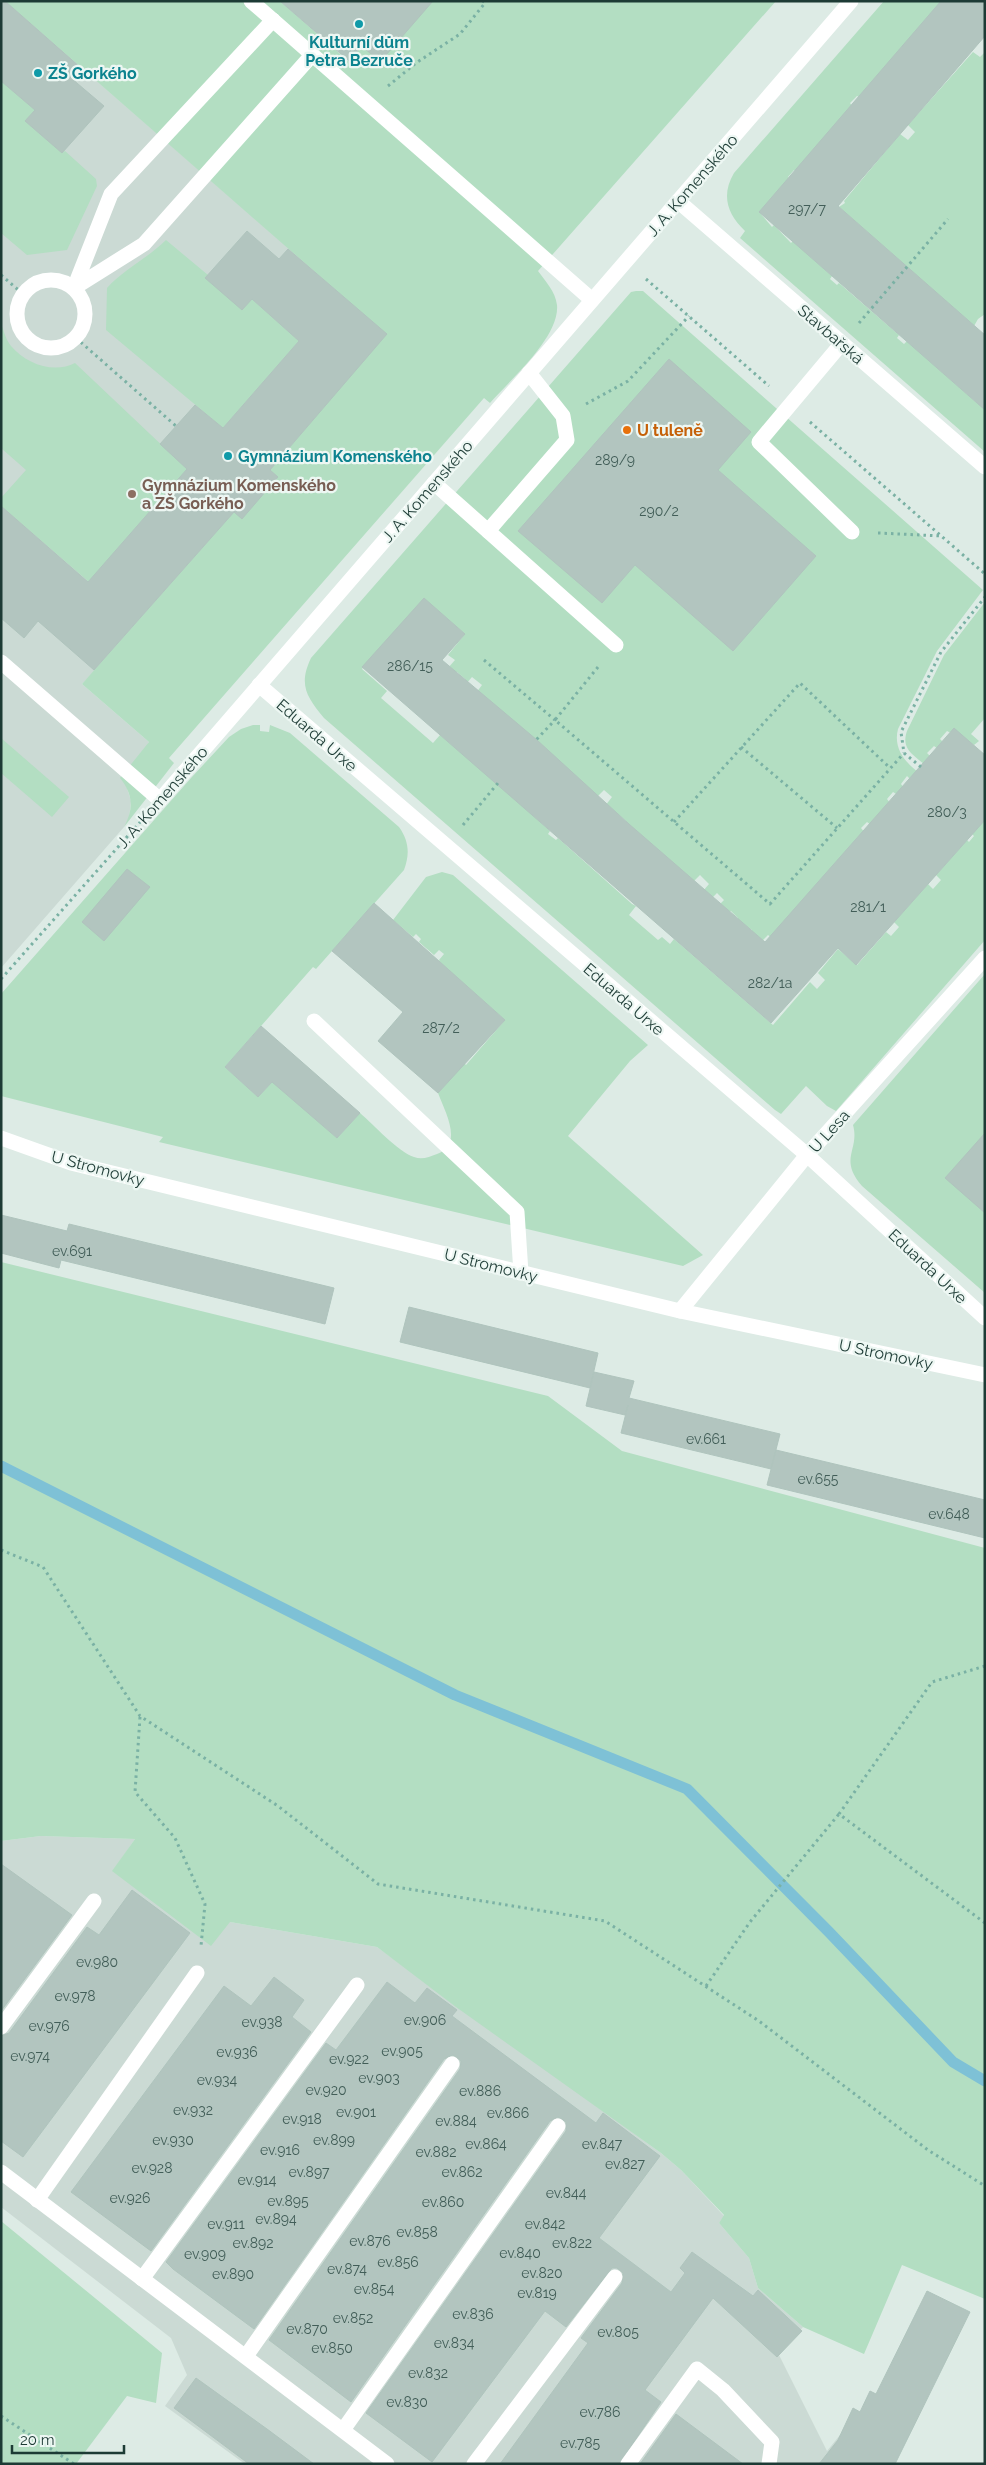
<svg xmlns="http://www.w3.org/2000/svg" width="986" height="2465" font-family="Raleway,sans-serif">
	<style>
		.built { fill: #cbdad4 }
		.green { fill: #b3dec2 }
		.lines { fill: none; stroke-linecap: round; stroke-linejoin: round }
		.stream { stroke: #7ec1d6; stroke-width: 11 }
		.building { fill: #b2c5bf; stroke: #afc4bd }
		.path { stroke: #7ab1a4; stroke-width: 3; stroke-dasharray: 2.5 4; stroke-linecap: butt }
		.lane { stroke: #fff; stroke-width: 15 }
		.street { stroke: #fff; stroke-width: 15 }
		.culture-dot { fill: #0f9aa8; stroke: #edf7f3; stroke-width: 2 }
		.food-dot { fill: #e8710a; stroke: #edf7f3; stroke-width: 2 }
		.education-dot { fill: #8d6e63; stroke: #edf7f3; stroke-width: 2 }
		.labels { text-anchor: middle; stroke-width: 4.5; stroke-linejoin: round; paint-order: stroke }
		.number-label { font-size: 14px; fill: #425e58 }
		.culture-label { font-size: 16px; font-weight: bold; fill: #0d838f; stroke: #edf7f3; text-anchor: start }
		.street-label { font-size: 16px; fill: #1d3b35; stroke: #edf7f3 }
		.food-label { font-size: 16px; font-weight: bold; fill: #c56008; stroke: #edf7f3; text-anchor: start }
		.education-label { font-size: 16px; font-weight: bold; fill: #785e54; stroke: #edf7f3; text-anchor: start }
	</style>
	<rect width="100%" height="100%" fill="#ddebe5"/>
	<!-- built -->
	<g class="built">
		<polygon points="1,1 5,1 387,334 270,469 278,477 242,519 82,684 149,742 126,785 131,801 129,819 124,827 1,968"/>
		<polygon points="41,1836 135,1839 113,1871 230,1922 377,1947 661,2153 681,2170 724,2216 719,2223 749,2258 758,2288 803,2327 779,2355 827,2451 840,2435 870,2457 865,2464 245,2464 165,2406 187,2375 171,2338 1,2207 1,1841"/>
	</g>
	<!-- green -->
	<g class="green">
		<path d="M5 1H280L348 61 362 46 433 1H776L538 271C546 282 555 291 557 305 560 337 510 380 490 403L484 398 169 758 174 763 124 827C134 809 133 794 120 778L149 742 82 684 234 512 242 518 278 477 270 470 386 334Z"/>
		<path d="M884 1H943L859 97 857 96 850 103 852 106 796 171 794 170 788 177 789 179 760 213 772 227 774 225 791 243 793 241 832 276 830 279 837 285 839 283 899 335 897 338 904 344 907 341 978 404 985 398V452L740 238 745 231C727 214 721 195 734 173Z"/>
		<polygon points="973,52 980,57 985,52 985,314 978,319 974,326 839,207 845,203 844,201 900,134 908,140 915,132 908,125"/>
		<polygon points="1,81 35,110 25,121 62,153 65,151 96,179 97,186 67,250 27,255 1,233"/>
		<path d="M166 240 208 275 242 310 252 299 299 341 223 428 106 330 107 288C124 269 148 258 166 240Z"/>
		<path d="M636 291H643L983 590 937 651 898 729C893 748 905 762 918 772L911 780 907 776 901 784 904 788 898 795 893 792 887 799 890 803 871 825 867 822 861 828 865 833 774 940 768 935 761 942 750 933 752 930 736 920 738 918 731 911 728 913 719 905 724 900 717 893 711 899 703 891 709 884 700 875 693 882 624 824 626 821 611 808 605 806 612 797 604 790 596 798 476 693 482 685 472 677 466 684 465 679 457 672 455 674 448 668 455 660 448 655 465 634 424 599 362 669 387 691 381 698 433 743 440 735 498 783 550 831 548 834 556 840 558 838 632 904 636 906 629 915 658 940 662 937 670 944 674 939 773 1025 810 982 817 989 825 980 818 973 838 949 857 965 886 932 891 936 899 927 894 922 928 884 933 889 941 880 936 875 967 840 969 842 974 836 972 834 985 819V940L836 1111 827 1106 806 1086 781 1114 775 1110 324 718C307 697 298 685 311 658L631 292Z"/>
		<path d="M1 324C4 331 6 340 11 346 26 364 54 374 75 363L187 469 89 582 1 506V498L26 470 1 448Z"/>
		<path d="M985 602V718L971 734 979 741 974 745 947 731 940 739 944 743 938 749 934 746 927 753 931 757 924 764C912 754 901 748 907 731L944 655Z"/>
		<path d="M253 725H260V731L269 732 270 725 290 733 399 827C409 841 410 854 404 870L316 969 313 967 225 1067 258 1097 273 1081 337 1138 360 1113C374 1125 397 1151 414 1157 422 1160 429 1157 437 1154 464 1144 445 1112 438 1093L464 1063 466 1065 505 1020 441 964 439 960 444 954 439 950 434 955 419 942 421 939 416 934 413 937 393 920 426 877 442 872 453 875 648 1045 630 1061 568 1136 703 1255 683 1266 159 1142 163 1137 1 1096V994L191 778 229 737 241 729Z"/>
		<polygon points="1,738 69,797 52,817 1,773"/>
		<path d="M985 974V1293L862 1186C838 1158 860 1150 853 1125Z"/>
		<polygon points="1,1262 548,1396 622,1451 985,1548 985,2299 902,2265 864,2354 803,2327 758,2288 749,2258 719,2223 724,2215 681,2170 661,2153 456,2007 377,1947 230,1922 211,1946 112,1871 135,1839 41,1836 1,1841"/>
		<polygon points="1,2221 162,2353 156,2403 127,2396 76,2464 1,2464"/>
	</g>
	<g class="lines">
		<!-- stream -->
		<polyline class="stream" points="1,1466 455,1695 687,1789 829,1932 953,2062 985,2081"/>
	</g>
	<!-- building -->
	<g class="building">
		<polygon points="1,1 5,1 80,67 71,78 104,106 62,153 25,121 35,110 1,81"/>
		<polygon points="280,1 433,1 380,62 362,46 349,61"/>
		<polygon points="941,1 985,1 985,36 838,206 985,335 985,410 759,212"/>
		<polygon points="247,231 279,259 288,249 387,334 270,470 278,477 242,519 234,512 94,670 38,621 24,638 1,618 1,506 88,582 187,469 160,444 195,405 223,428 299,341 252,299 242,310 205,278"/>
		<polygon points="669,359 751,432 718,470 816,556 733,651 635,565 602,603 518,531"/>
		<polygon points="424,598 465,634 442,660 537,740 629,824 765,942 954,728 985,755 985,820 856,965 838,948 771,1023 362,667"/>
		<polygon points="127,869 150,887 104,941 82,922"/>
		<polygon points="374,903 505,1020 438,1093 378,1041 403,1012 332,951"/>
		<polygon points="261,1026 360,1113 337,1138 272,1082 258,1097 225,1067"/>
		<polygon points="985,1133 985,1213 945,1178"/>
		<polygon points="1,1215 67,1231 69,1224 334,1288 325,1324 61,1260 59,1268 1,1253"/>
		<polygon points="409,1307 598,1353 590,1388 400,1342"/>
		<polygon points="594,1372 634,1381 629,1398 780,1434 771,1469 621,1433 628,1405 625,1415 586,1406"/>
		<polygon points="776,1450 985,1500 985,1538 767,1485"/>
		<polygon points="1,1864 72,1915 1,2011"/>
		<polygon points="132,1890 190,1933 23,2157 1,2141 1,2036 9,2033 87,1927 99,1935"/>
		<polygon points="274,1977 304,2000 292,2017 311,2032 151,2251 71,2192 224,1986 251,2006"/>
		<polygon points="387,1982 415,2003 427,1988 457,2010 452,2016 596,2123 603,2113 660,2156 599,2238 671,2292 685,2273 680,2268 692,2252 753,2296 758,2290 802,2331 777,2357 713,2298 645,2390 661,2402 619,2464 500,2464 588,2343 581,2338 622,2283 623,2273 617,2268 612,2268 566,2327 545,2311 432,2462 366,2413 566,2131 566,2122 558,2117 550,2121 351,2402 273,2343 269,2340 460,2069 461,2061 453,2055 444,2059 254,2329 173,2269 166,2262 326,2043 336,2050"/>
		<polygon points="927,2291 970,2312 895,2464 819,2464 838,2440 853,2408 860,2412 870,2391 876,2394"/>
		<polygon points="196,2378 267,2429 314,2464 249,2464 174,2408"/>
		<polygon points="676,2414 743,2464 640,2464"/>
	</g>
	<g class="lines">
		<!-- path -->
		<g class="path">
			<polyline points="388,86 416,63 460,34 485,3 483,1"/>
			<polyline points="1,275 23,294"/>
			<polyline points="646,279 769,386"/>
			<polyline points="859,323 948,219"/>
			<polyline points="76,338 176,426"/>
			<polyline points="586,404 628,381 689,316"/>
			<polyline points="810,422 985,574"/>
			<polyline points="878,533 942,536"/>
			<polyline points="484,660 555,720 536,740"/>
			<polyline points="598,667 555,720 770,904 904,753"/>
			<polyline points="741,747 837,828"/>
			<polyline points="921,767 904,753 901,732 941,652 985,597"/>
			<polyline points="674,822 800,683 890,768"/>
			<polyline points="463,825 498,783"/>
			<polyline points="1,979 142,820"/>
			<polyline points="1,1550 43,1567 140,1716 278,1806 378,1884 605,1921 759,2021 928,2150 985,2186"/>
			<polyline points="985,1666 932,1682 839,1814 985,1923"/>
			<polyline points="140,1717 135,1792 175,1838 205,1904 201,1946"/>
			<polyline points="706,1986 750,1922 839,1814"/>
			<polyline points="1,2416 74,2464"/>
		</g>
		<!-- lane -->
		<g class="lane">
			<polyline points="842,343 759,442 852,532"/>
			<polyline points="434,483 616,645"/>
			<polyline points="488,531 567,440 563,416 529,373"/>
			<polyline points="1,662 160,800"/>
			<polyline points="1,2027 94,1901"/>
			<polyline points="37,2200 197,1973"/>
			<polyline points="142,2279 357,1985"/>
			<polyline points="246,2356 452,2064"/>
			<polyline points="343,2430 558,2126"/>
			<polyline points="474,2464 615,2277"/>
			<polyline points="628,2464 697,2369 723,2390 772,2442 769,2464"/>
		</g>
		<!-- street -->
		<g class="street">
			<polyline points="251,1 592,300"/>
			<polyline points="273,20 111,194 74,288 144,244 312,55"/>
			<polyline points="678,201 985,467"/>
			<circle cx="51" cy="314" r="34"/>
			<polyline points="259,685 807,1155 985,1318"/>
			<polyline points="160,800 851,1"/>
			<polyline points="314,1021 517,1212 521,1273"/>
			<polyline points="1,1138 71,1163 680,1311 985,1375"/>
			<polyline points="680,1311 807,1155 985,958"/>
			<polyline points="1,2172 387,2464"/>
		</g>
	</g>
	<!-- markers -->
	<g class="culture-dot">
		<circle cx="359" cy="24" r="5"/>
		<circle cx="38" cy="73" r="5"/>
		<circle cx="228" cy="456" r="5"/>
	</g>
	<circle class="food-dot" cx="627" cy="430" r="5"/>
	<circle class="education-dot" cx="132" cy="494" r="5"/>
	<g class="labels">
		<!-- number labels -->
		<g class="number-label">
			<text x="807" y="214">297/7</text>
			<text x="615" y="465">289/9</text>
			<text x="659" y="516">290/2</text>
			<text x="410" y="671">286/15</text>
			<text x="947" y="817">280/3</text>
			<text x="868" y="912">281/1</text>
			<text x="770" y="988">282/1a</text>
			<text x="441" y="1033">287/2</text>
			<text x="72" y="1256">ev.691</text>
			<text x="706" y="1444">ev.661</text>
			<text x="818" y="1484">ev.655</text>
			<text x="949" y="1519">ev.648</text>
			<text x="97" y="1967">ev.980</text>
			<text x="75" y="2001">ev.978</text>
			<text x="425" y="2025">ev.906</text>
			<text x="262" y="2027">ev.938</text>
			<text x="49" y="2031">ev.976</text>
			<text x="402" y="2056">ev.905</text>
			<text x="237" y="2057">ev.936</text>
			<text x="30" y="2061">ev.974</text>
			<text x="349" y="2064">ev.922</text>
			<text x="379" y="2083">ev.903</text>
			<text x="217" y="2085">ev.934</text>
			<text x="326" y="2095">ev.920</text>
			<text x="480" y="2096">ev.886</text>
			<text x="193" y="2115">ev.932</text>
			<text x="356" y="2117">ev.901</text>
			<text x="508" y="2118">ev.866</text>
			<text x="302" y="2124">ev.918</text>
			<text x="456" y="2126">ev.884</text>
			<text x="173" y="2145">ev.930</text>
			<text x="334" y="2145">ev.899</text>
			<text x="486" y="2149">ev.864</text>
			<text x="602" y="2149">ev.847</text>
			<text x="280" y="2155">ev.916</text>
			<text x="436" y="2157">ev.882</text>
			<text x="625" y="2169">ev.827</text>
			<text x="152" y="2173">ev.928</text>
			<text x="309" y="2177">ev.897</text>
			<text x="462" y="2177">ev.862</text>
			<text x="257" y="2185">ev.914</text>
			<text x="566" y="2198">ev.844</text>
			<text x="130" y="2203">ev.926</text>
			<text x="288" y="2206">ev.895</text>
			<text x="443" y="2207">ev.860</text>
			<text x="276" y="2224">ev.894</text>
			<text x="226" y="2229">ev.911</text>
			<text x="545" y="2229">ev.842</text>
			<text x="417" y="2237">ev.858</text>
			<text x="370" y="2246">ev.876</text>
			<text x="253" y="2248">ev.892</text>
			<text x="572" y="2248">ev.822</text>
			<text x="520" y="2258">ev.840</text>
			<text x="205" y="2259">ev.909</text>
			<text x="398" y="2267">ev.856</text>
			<text x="347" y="2274">ev.874</text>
			<text x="542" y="2278">ev.820</text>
			<text x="233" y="2279">ev.890</text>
			<text x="374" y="2294">ev.854</text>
			<text x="537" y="2298">ev.819</text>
			<text x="473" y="2319">ev.836</text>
			<text x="353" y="2323">ev.852</text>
			<text x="307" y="2334">ev.870</text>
			<text x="618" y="2337">ev.805</text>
			<text x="454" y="2348">ev.834</text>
			<text x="332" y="2353">ev.850</text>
			<text x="428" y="2378">ev.832</text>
			<text x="407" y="2407">ev.830</text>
			<text x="600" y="2417">ev.786</text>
			<text x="580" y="2448">ev.785</text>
		</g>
		<!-- culture labels -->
		<g class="culture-label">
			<text x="359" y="48" text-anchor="middle">Kulturní dům<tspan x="359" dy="18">Petra Bezruče</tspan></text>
			<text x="48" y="79">ZŠ Gorkého</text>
			<text x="238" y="462">Gymnázium Komenského</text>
		</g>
		<!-- street labels -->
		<g class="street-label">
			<text transform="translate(692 185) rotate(-49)" y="6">J. A. Komenského</text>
			<text transform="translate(831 334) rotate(41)" y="6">Stavbařská</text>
			<text transform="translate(427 491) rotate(-49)" y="6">J. A. Komenského</text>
			<text transform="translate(317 735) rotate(41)" y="6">Eduarda Urxe</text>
			<text transform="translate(162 797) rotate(-49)" y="6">J. A. Komenského</text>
			<text transform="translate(624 999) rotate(41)" y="6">Eduarda Urxe</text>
			<text transform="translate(829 1131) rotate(-48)" y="6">U Lesa</text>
			<text transform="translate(98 1168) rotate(15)" y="6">U Stromovky</text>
			<text transform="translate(491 1265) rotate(14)" y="6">U Stromovky</text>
			<text transform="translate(928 1266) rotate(43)" y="6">Eduarda Urxe</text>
			<text transform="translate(886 1354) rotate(12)" y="6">U Stromovky</text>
		</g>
		<!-- food labels -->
		<g class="food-label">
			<text x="637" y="436">U tuleně</text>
		</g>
		<!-- education labels -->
		<g class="education-label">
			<text x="142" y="491">Gymnázium Komenského<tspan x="142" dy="18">a ZŠ Gorkého</tspan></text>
		</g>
	</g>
	<!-- border -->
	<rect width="986" height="2465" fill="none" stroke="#1d3b35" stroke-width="5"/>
	<!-- scale -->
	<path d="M12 2445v8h112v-8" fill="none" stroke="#1d3b35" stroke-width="2.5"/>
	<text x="20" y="2445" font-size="15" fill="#1d3b35" stroke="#edf7f3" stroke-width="4" paint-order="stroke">20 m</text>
</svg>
